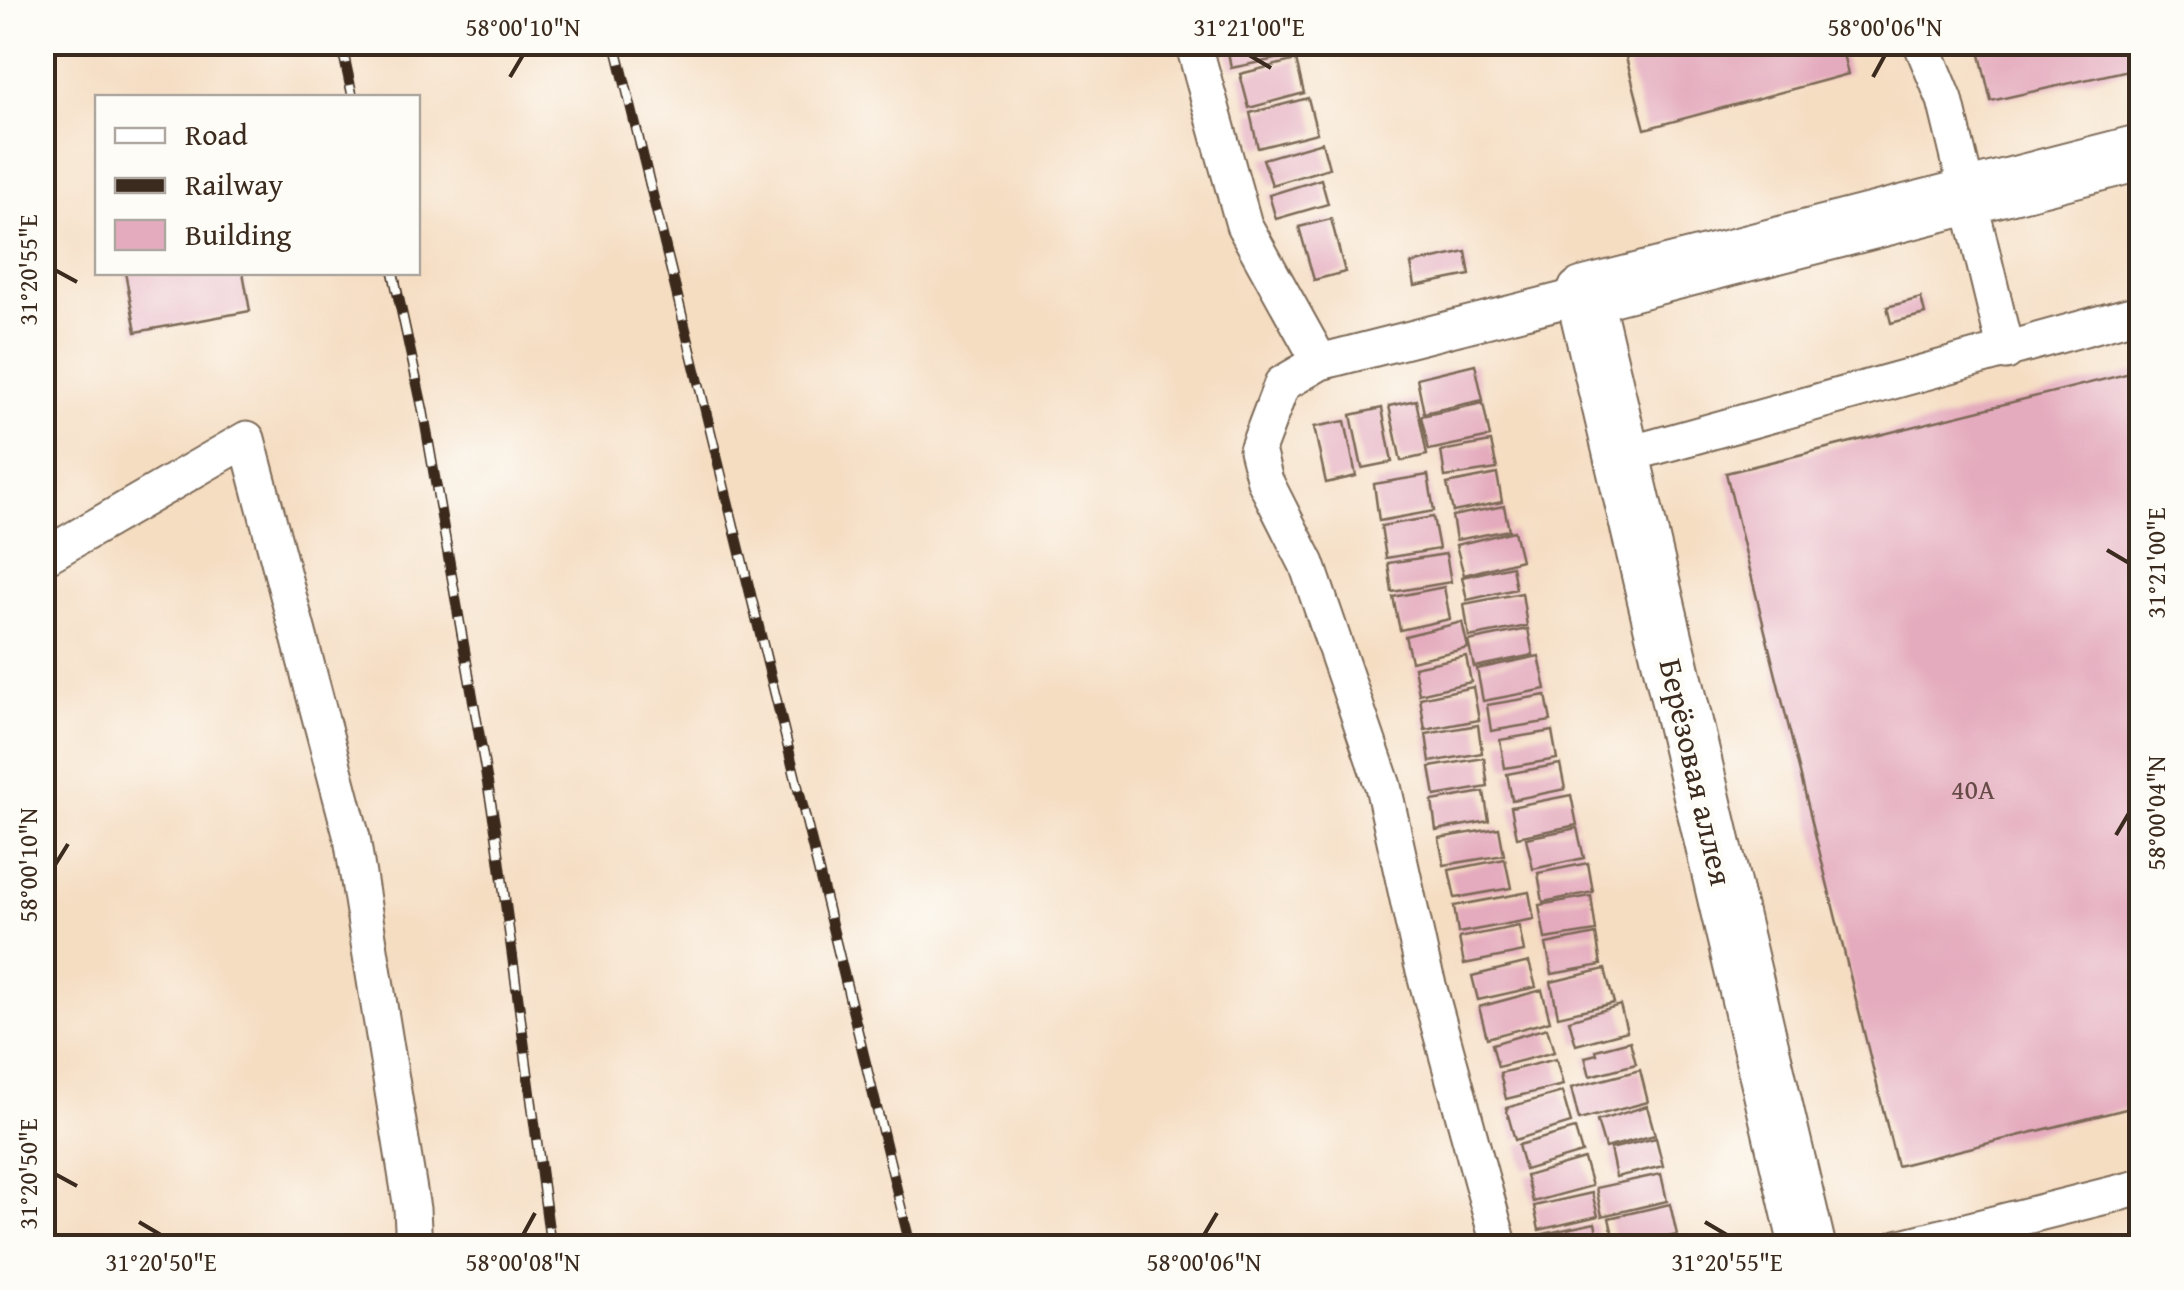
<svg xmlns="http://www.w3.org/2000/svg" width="2184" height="1290" font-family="'Gentium Book Plus',serif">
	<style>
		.building { fill: #e4aabd }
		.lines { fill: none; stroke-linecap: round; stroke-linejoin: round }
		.lane-casing { stroke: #7c6957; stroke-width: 39 }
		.street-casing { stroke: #7c6957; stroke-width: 59 }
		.lane { stroke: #fff; stroke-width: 35 }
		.street { stroke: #fff; stroke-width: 55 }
		.rail-casing { stroke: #3b2a1e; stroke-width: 11 }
		.rail { stroke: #fdfcf7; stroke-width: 8; stroke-dasharray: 22; stroke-linecap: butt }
		.ticks { fill: none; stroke: #3b2a1e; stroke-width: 4 }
		.labels { text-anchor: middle; stroke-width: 10; stroke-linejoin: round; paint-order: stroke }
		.number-label { font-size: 28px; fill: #654a46 }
		.street-label { font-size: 32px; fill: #3b2a1e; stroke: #fdfcf7 }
		.neatline { fill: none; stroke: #3b2a1e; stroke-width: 4 }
		.ticks-label { font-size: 25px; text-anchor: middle; fill: #3b2a1e }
	</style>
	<rect width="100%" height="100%" fill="#fdfcf7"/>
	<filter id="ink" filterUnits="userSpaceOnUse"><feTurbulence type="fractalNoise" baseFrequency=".01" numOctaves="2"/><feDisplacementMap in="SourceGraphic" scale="20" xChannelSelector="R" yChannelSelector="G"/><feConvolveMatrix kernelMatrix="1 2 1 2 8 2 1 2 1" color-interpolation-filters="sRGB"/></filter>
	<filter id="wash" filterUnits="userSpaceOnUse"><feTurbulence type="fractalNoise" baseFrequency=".0048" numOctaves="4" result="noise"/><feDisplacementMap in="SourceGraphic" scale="40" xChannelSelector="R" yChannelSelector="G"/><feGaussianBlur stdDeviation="2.25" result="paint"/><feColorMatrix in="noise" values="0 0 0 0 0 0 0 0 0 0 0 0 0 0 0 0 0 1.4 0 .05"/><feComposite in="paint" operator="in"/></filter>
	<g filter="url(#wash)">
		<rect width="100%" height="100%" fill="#f5ddc2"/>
		<g id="blocks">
			<!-- building -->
			<g class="building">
				<polygon points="1226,42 1287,42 1290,56 1231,68"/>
				<polygon points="1622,42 1840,42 1848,74 1645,129"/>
				<polygon points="1977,42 2142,42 2142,67 1991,101"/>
				<polygon points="1296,60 1304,93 1249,108 1240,74"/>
				<polygon points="1308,98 1317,133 1258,148 1250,113"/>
				<polygon points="1322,142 1329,168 1272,185 1263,159"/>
				<polygon points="1321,179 1328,204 1276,219 1269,195"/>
				<polygon points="1331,219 1345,272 1314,280 1299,227"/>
				<polygon points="1466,252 1470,275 1415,286 1411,264"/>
				<polygon points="125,272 243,272 250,311 136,332"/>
				<polygon points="1921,298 1925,314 1891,323 1887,307"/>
				<polygon points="1475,364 1483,400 1424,413 1417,378"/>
				<polygon points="2142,370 2142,1105 1897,1166 1726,473"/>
				<polygon points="1416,400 1427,455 1401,461 1389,406"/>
				<polygon points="1483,403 1490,437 1429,450 1421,416"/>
				<polygon points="1382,408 1392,462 1362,468 1351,415"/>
				<polygon points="1345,421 1356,476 1326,483 1314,427"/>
				<polygon points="1491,442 1497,469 1445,477 1441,451"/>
				<polygon points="1497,474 1502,502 1453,512 1447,484"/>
				<polygon points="1428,475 1434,511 1379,521 1374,484"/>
				<polygon points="1504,506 1509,530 1456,540 1452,516"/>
				<polygon points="1433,517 1439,549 1386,558 1381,526"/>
				<polygon points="1514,531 1521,560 1464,575 1456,545"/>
				<polygon points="1446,554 1451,582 1392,592 1388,563"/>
				<polygon points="1512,566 1516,589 1467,600 1462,577"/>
				<polygon points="1444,587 1450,619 1400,630 1393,597"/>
				<polygon points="1522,593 1527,626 1469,637 1464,604"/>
				<polygon points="1462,622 1468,648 1411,661 1405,636"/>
				<polygon points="1528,629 1533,655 1474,667 1468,641"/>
				<polygon points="1466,656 1471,682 1419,694 1414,667"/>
				<polygon points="1539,656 1546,689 1483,701 1477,669"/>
				<polygon points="1473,687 1479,720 1425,730 1420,698"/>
				<polygon points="1546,695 1551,721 1491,731 1487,705"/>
				<polygon points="1478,725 1482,753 1430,762 1426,734"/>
				<polygon points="1552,731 1557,759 1505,768 1500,740"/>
				<polygon points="1484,758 1488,787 1435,796 1430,767"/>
				<polygon points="1560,764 1565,789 1512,800 1507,774"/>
				<polygon points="1484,792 1489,821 1436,830 1432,801"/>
				<polygon points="1571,795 1577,825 1517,837 1511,807"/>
				<polygon points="1499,828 1504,855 1444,865 1439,838"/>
				<polygon points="1577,828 1584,858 1533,869 1526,838"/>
				<polygon points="1505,859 1511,888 1455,898 1449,870"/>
				<polygon points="1588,863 1593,892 1543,902 1538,873"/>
				<polygon points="1529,892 1534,919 1458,933 1454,906"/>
				<polygon points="1591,896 1596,931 1545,939 1539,905"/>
				<polygon points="1519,926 1524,952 1464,964 1459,938"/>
				<polygon points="1596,934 1601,965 1552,974 1546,944"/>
				<polygon points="1529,962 1536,987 1478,1000 1472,976"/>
				<polygon points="1605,969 1614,1003 1558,1016 1551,982"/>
				<polygon points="1542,990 1550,1021 1487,1038 1479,1007"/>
				<polygon points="1620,1005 1627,1031 1576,1045 1569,1020"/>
				<polygon points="1547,1028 1554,1052 1498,1067 1492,1044"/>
				<polygon points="1630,1041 1636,1064 1590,1076 1585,1057 1597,1054 1596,1050"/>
				<polygon points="1556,1059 1563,1085 1506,1099 1500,1073"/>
				<polygon points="1640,1070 1648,1102 1579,1120 1571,1088"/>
				<polygon points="1562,1092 1571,1123 1515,1140 1506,1108"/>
				<polygon points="1647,1106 1655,1135 1605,1148 1597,1121"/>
				<polygon points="1575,1129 1582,1153 1525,1170 1518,1145"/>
				<polygon points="1656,1138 1663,1166 1616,1177 1610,1149"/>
				<polygon points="1584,1159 1592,1186 1533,1202 1526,1176"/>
				<polygon points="1661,1174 1667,1201 1602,1216 1596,1188"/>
				<polygon points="1592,1193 1598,1216 1539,1230 1534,1206"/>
				<polygon points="1670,1204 1677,1235 1616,1248 1609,1218"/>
				<polygon points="1595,1223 1600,1248 1542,1248 1539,1235"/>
			</g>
		</g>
	</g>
	<g filter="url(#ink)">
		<use href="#blocks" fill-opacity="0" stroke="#7c6957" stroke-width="2.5"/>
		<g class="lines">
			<!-- lane casing -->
			<g class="lane-casing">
				<g id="lane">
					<polyline points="1193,42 1244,225 1320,362"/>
					<polyline points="1921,42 1945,100 2006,352"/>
					<polyline points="1622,456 2142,312"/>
					<polyline points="42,558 247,439 352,838 412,1209 414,1248"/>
					<polyline points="1500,1248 1422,963 1383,786 1307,564 1265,481 1257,450 1282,384 1320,362 1584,295"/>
					<polyline points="1898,1248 2142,1187"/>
				</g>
			</g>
			<!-- street casing -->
			<g class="street-casing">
				<polyline id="street" points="1808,1248 1584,295 2142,152"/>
			</g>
			<!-- lane -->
			<use href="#lane" class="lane"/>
			<!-- street -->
			<use href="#street" class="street"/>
			<!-- rail casing -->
			<g class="rail-casing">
				<g id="rail">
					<polyline points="341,42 353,98"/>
					<polyline points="615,42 911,1248"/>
					<polyline points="393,272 423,410 496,832 551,1248"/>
				</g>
			</g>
			<!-- rail -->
			<use href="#rail" class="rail"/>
		</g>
	</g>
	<!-- ticks -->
	<path class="ticks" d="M1249 55 1271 68M510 77 523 55M1873 77 1885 55M55 270 77 282M2107 550 2129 563M2116 835 2129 813M55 865 68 844M55 1174 77 1186M139 1222 161 1235M1705 1222 1727 1235M523 1235 535 1213M1204 1235 1217 1213"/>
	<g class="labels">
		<!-- number labels -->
		<g class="number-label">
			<text x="1973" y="799">40А</text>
		</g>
		<!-- street labels -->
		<g class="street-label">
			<text transform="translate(1696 772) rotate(77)" y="11">Берёзовая аллея</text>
		</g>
	</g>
	<!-- margin -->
	<rect width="2184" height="1290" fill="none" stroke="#fdfcf7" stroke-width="110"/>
	<!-- legend -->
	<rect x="95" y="95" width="325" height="180" fill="#fdfcf7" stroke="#afa8a0" stroke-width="2.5"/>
	<rect x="115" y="128" width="50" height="15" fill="#ffffff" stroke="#afa8a0" stroke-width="2.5"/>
	<text x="185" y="145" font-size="30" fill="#3b2a1e">Road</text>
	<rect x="115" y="178" width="50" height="15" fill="#3b2a1e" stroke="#afa8a0" stroke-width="2.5"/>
	<text x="185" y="195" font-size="30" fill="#3b2a1e">Railway</text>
	<rect x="115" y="220" width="50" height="30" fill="#e4aabd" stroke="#afa8a0" stroke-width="2.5"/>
	<text x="185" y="245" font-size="30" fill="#3b2a1e">Building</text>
	<rect x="55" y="55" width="2074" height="1180" class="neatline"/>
	<g class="ticks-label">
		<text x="523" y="36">58°00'10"N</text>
		<text x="1249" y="36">31°21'00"E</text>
		<text x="1885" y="36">58°00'06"N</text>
		<text transform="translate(28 270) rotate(-90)" y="9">31°20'55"E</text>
		<text transform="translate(2156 563) rotate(-90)" y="9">31°21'00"E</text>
		<text transform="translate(2156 813) rotate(-90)" y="9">58°00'04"N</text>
		<text transform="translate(28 865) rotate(-90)" y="9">58°00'10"N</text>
		<text transform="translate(28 1174) rotate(-90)" y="9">31°20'50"E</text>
		<text x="161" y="1271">31°20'50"E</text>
		<text x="523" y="1271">58°00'08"N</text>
		<text x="1204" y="1271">58°00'06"N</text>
		<text x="1727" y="1271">31°20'55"E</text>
	</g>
</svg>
